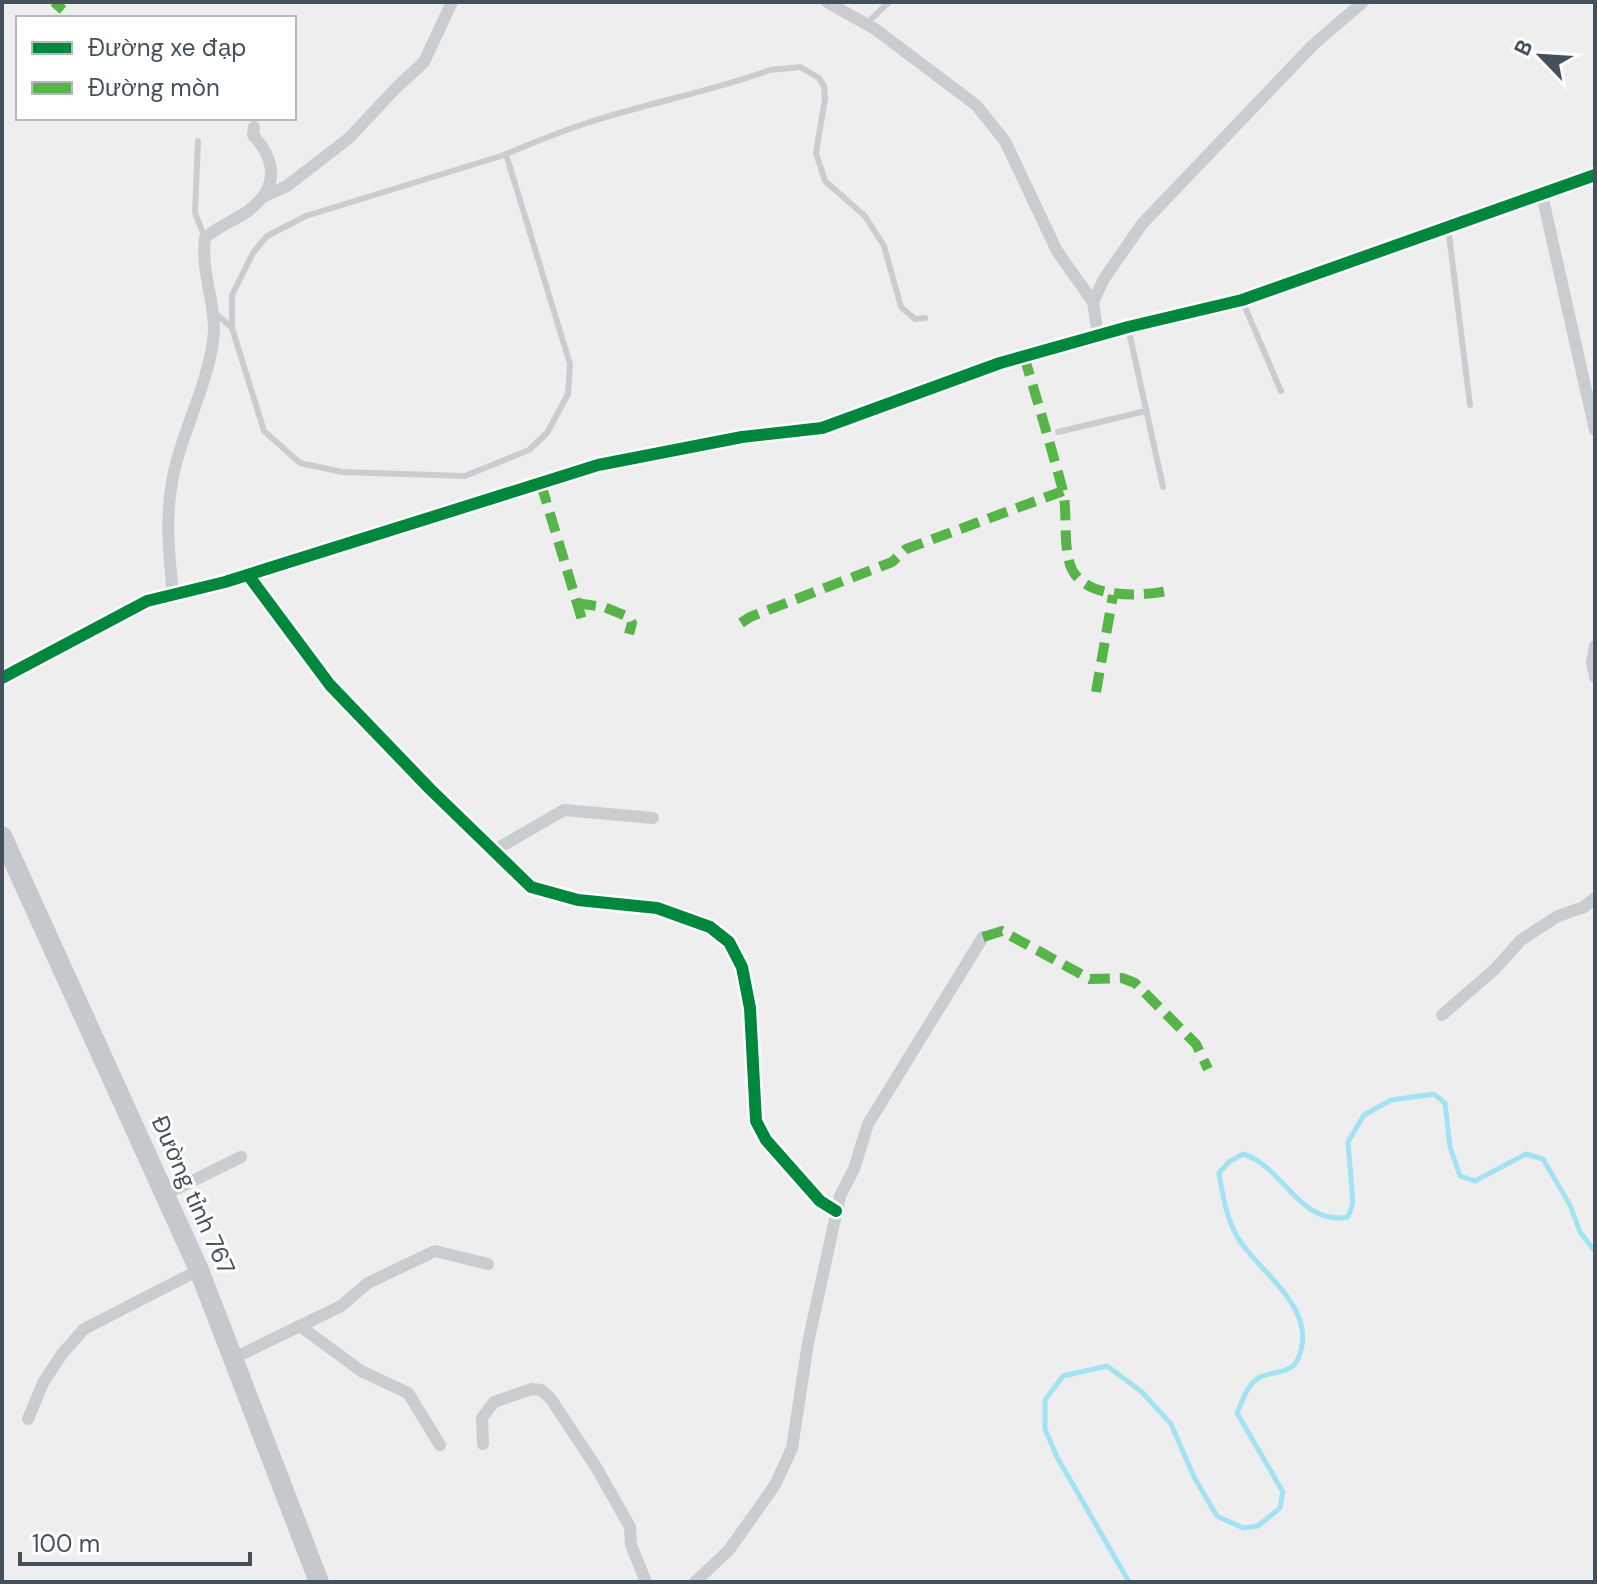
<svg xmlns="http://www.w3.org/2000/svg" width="1597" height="1584" font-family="'DM Sans',sans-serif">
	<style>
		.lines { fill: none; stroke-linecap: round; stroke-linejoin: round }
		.stream { stroke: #a1e3f2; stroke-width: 5 }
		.service { stroke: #cacdcf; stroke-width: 6 }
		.minor { stroke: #cacdcf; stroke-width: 12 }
		.primary { stroke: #c5c9cd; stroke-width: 20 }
		.quiet { stroke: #57b448; stroke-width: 10; stroke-dasharray: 20 10; stroke-linecap: butt }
		.cycleway-casing { stroke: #fff; stroke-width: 17 }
		.cycleway { stroke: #00873e; stroke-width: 12 }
		.labels { text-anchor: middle; stroke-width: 6; stroke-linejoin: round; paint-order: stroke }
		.street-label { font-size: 24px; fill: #44515c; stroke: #fff }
	</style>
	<rect width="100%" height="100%" fill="#efeeee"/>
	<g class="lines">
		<!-- stream -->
		<path class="stream" d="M1129 1582 1057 1457 1045 1429V1400L1063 1376 1107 1366 1142 1392 1171 1424 1194 1477 1217 1516 1243 1528 1258 1526 1280 1508 1283 1492 1237 1413C1243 1400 1247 1384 1260 1377 1273 1371 1291 1374 1298 1359 1320 1308 1259 1273 1238 1238 1226 1218 1223 1196 1219 1173L1229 1162 1243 1154C1284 1166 1298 1226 1348 1217L1353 1203 1348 1142 1364 1115 1391 1100 1434 1094 1445 1103 1450 1147 1460 1176 1475 1181 1526 1154 1543 1159 1570 1205 1580 1232 1595 1251"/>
		<!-- service -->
		<g class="service">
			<polyline points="866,24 889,2"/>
			<polyline points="198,141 195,213 205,238"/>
			<path d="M506 154 570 364 568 394 547 433 529 450 465 476 342 472 300 463 264 431 232 328V295L253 253 267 236 306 216 501 156C529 145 558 132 587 123 647 103 710 92 770 70L800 67 819 78 824 86 825 99 816 153 825 181 865 216 884 246 901 307 915 319 925 318"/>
			<polyline points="1448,226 1470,405"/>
			<polyline points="1242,300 1281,391"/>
			<polyline points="214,312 232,328"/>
			<polyline points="1128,327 1163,487"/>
			<polyline points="1058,432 1146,411"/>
		</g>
		<!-- minor -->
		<g class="minor">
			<polyline points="827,2 875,29 976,105 1005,141 1057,251 1093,302"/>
			<polyline points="1542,195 1595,430"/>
			<polyline points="263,197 287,186 349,138 397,87 424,62 452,2"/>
			<polyline points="1098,336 1093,302 1104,279 1142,224 1313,45 1363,2"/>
			<polyline points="248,575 330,685 430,789 531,887 578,900 657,908 710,927 729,942 742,967 750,1008 756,1121 766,1140 820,1201 836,1211"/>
			<path d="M173 594C168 547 164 506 177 460 188 421 207 382 213 342 218 307 200 273 205 238 218 226 234 221 248 211 279 188 277 161 253 135L254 127"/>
			<polyline points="1595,646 1592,662 1595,677"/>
			<polyline points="2,678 147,601 225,582 598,465 742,437 822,428 1000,363 1128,327 1242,300 1595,175"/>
			<polyline points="493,851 564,810 653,818"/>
			<polyline points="1442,1015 1495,969 1521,940 1558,916 1584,907 1595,898"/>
			<polyline points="166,1194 241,1157"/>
			<polyline points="300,1326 361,1371 408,1393 440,1445"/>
			<polyline points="234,1358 341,1306 368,1283 435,1251 488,1264"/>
			<polyline points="28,1419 43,1383 62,1354 84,1329 199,1270"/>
			<polyline points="483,1444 482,1418 494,1402 532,1389 541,1390 551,1399 596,1467 630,1527 631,1545 646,1582"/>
			<polyline points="695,1582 729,1550 775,1485 792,1448 808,1343 840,1196 854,1169 868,1124 983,937"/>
		</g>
		<!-- primary -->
		<polyline class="primary" points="2,836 199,1270 319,1582"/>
		<!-- quiet -->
		<g class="quiet">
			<polyline points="54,2 63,10"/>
			<path d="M1024 356C1037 400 1050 443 1062 487 1068 511 1063 537 1069 561 1078 601 1142 597 1172 590"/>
			<polyline points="541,484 583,623"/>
			<polyline points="576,603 604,607 629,617 632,623 629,634"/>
			<polyline points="741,623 750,617 892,562 906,549 1063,491"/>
			<polyline points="1096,692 1113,595"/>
			<polyline points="983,937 1002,931 1090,979 1122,978 1135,983 1196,1044 1208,1069"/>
		</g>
		<!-- cycleway casing -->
		<g class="cycleway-casing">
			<g id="cycleway">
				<polyline points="248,575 330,685 430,789 531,887 578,900 657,908 710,927 729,942 742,967 750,1008 756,1121 766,1140 820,1201 836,1211"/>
				<polyline points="2,678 147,601 225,582 598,465 742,437 822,428 1000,363 1128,327 1242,300 1595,175"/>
			</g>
		</g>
		<!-- cycleway -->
		<use href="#cycleway" class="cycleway"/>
	</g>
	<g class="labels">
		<!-- street labels -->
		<g class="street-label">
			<text transform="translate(193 1195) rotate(66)" y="8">Đường tỉnh 767</text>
		</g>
	</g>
	<!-- border -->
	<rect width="1597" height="1584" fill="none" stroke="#44515c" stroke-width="8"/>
	<!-- legend -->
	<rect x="16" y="16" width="280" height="104" fill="#ffffff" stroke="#b4b9be" stroke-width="2"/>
	<rect x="32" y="42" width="40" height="12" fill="#00873e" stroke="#b4b9be" stroke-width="2"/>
	<text x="88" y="56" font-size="24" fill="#44515c">Đường xe đạp</text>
	<rect x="32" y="82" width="40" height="12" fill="#57b448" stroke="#b4b9be" stroke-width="2"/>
	<text x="88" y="96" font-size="24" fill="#44515c">Đường mòn</text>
	<!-- north arrow -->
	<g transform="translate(1541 56) rotate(295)" stroke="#ffffff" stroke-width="6" paint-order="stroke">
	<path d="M0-6L14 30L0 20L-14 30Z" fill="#44515c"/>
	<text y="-12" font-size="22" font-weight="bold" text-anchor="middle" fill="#44515c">B</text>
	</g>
	<!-- scale -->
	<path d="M20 1552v12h230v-12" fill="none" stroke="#44515c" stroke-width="4"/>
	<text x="32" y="1552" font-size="24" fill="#44515c" stroke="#ffffff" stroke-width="6" paint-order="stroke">100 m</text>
</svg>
